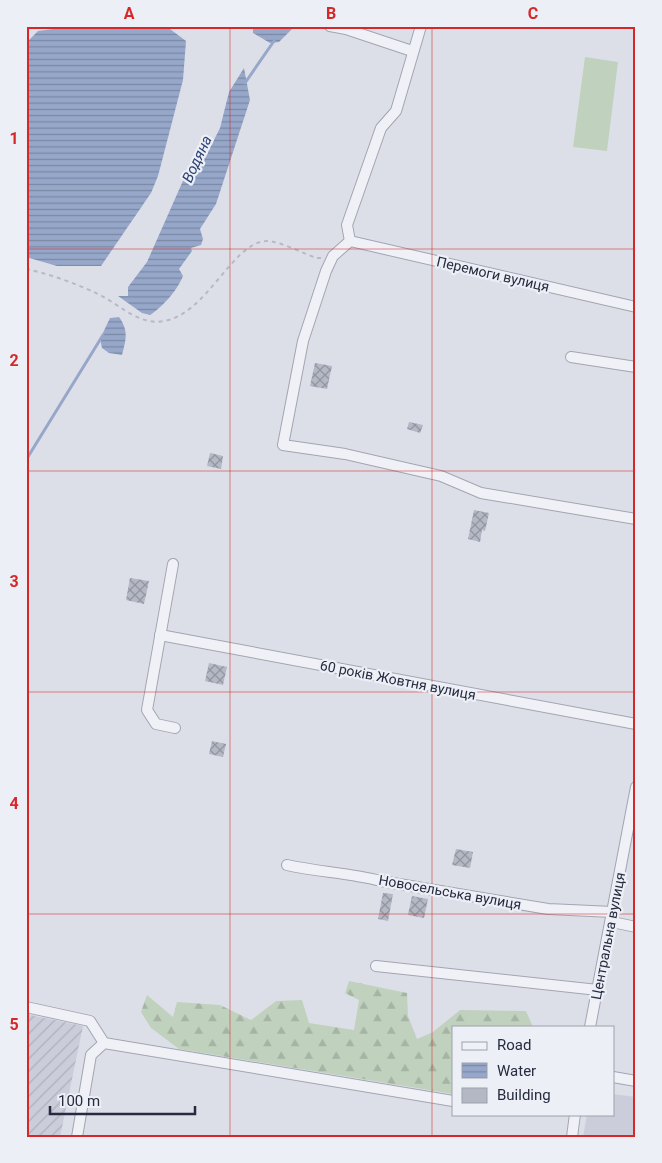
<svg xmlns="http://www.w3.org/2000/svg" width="662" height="1163" font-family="Roboto,sans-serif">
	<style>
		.built { fill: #cbceda }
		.industrial { fill: url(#industrial-furrows) }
		.forest { fill: url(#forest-firs) }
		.green { fill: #c0d2be }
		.water { fill: url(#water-rules) }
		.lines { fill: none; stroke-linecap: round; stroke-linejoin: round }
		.stream { stroke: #96a7ca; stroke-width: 3 }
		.building { fill: url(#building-cross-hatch) }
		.minor-casing { stroke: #a2a5b2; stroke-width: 12 }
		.path { stroke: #b7bac3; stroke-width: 2; stroke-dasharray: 4 4; stroke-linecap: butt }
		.minor { stroke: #f0f1f6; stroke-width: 10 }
		.grid { fill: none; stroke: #d62828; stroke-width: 1; stroke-opacity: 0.55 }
		.labels { text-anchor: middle; stroke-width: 4.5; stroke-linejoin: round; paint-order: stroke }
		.street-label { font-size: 14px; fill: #262b3f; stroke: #eceff5 }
		.water-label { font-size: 15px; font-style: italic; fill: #2e4375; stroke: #eceff5 }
		.neatline { fill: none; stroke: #d62828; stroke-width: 2 }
		.grid-label { font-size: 16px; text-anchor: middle; font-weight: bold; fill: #d62828 }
	</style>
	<defs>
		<pattern id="industrial-furrows" width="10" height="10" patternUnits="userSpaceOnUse" patternTransform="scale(1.25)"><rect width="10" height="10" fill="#cbceda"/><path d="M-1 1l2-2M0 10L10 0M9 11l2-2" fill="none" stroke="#aeb1bc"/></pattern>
		<pattern id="forest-firs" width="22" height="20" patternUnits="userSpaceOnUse" patternTransform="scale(1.25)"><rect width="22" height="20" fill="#c0d2be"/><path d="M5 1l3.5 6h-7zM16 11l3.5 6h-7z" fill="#a5b4a4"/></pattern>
		<pattern id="water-rules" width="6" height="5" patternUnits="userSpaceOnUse" patternTransform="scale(1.25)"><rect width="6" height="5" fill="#96a7ca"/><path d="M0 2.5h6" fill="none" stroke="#7a88a5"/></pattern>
		<pattern id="building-cross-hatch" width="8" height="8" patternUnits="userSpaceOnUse" patternTransform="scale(1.25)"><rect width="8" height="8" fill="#b4b8c5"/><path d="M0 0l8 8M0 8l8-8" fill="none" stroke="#9296a1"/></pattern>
	</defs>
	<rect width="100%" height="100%" fill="#dddfe8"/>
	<!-- built -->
	<polygon class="built" points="613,1094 636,1097 636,1137 583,1137 587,1114 613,1114"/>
	<!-- industrial -->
	<polygon class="industrial" points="26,1014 83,1026 60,1137 26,1137"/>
	<!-- forest -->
	<polygon class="forest" points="349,981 407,993 408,1016 417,1039 433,1032 460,1010 526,1011 533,1027 453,1027 453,1094 179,1049 151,1028 141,1012 147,995 173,1017 177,1002 220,1005 251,1020 276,1001 302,1000 309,1023 354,1030 359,1000 345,993"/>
	<!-- green -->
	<polygon class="green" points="585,57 618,62 607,151 573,147"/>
	<!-- water -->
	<g class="water">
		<polygon points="76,26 166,26 186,41 183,80 158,176 151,193 101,266 57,266 26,257 26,43 38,31"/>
		<polygon points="253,26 295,26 279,42 270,43 253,33"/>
		<path d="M244 68 250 100 216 204 200 229 203 239 201 245 191 248 192 251 179 269 183 276C178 289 163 307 150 315L142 313 118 296H128V287L147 262 186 174 207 154 220 128 229 92Z"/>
		<path d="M119 317C129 331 126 340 122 355L109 353 102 348 100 339 110 318Z"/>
	</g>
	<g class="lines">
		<!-- stream -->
		<g class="stream">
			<polyline points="245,83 274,41"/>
			<polyline points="26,460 103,335"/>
		</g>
	</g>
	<!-- building -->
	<g class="building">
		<polygon points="315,363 332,366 327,389 310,386"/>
		<polygon points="409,422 423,425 420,433 407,429"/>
		<polygon points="210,453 223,456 221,469 207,466"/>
		<polygon points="474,510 489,513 485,531 482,530 480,542 468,539"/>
		<polygon points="130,578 149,581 144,604 126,600"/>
		<polygon points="209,663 227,667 223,685 205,681"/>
		<polygon points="212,741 226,744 223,757 209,754"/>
		<polygon points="456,849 473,852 470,868 452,865"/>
		<polygon points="383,893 393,894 388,921 378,919"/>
		<polygon points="412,896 428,899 424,918 408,915"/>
	</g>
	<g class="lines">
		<!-- minor casing -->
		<g class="minor-casing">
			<g id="minor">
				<polyline points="330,26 346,29 412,51"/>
				<polyline points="350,241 333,256 326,271 303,341 283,445 345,454 441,476 481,493 636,519"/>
				<polyline points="350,241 636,307"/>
				<polyline points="350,241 347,225 381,128 396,111 421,26"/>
				<polyline points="571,357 636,367"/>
				<polyline points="173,564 147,710 156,724 175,728"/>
				<polyline points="160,635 636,724"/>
				<path d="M287 865C318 872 350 873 381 881L548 909 613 912"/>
				<polyline points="612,922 636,927"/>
				<polyline points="376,966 598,990"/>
				<polyline points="26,1007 90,1021 104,1043"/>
				<polyline points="590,1027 636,787"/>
				<polyline points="613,1077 636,1081"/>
				<polyline points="77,1137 91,1055 104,1043 453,1101"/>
				<polyline points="572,1137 575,1114"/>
			</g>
		</g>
		<!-- path -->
		<path class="path" d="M26 269C50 274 77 284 98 294 119 304 139 326 164 321 207 314 232 243 266 241 277 240 305 254 316 258H321"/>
		<!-- minor -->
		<use href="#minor" class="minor"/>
	</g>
	<!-- grid -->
	<path class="grid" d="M230 26V1137M432 26V1137M26 249H636M26 471H636M26 692H636M26 914H636"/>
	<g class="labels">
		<!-- street labels -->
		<g class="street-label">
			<text transform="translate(493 274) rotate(13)" y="5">Перемоги вулиця</text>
			<text transform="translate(398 680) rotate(11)" y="5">60 років Жовтня вулиця</text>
			<text transform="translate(450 892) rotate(10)" y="5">Новосельська вулиця</text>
			<text transform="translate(608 936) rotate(-79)" y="5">Центральна вулиця</text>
		</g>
		<!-- water labels -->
		<g class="water-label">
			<text transform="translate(197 159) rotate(-65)" y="5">Водяна</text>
		</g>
	</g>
	<!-- border -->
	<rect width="662" height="1163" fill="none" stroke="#eceff5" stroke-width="55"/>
	<!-- legend -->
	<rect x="452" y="1026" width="162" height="90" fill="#eceff5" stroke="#9da1ac"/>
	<rect x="462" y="1042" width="25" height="8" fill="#f0f1f6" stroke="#9da1ac"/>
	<text x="497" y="1050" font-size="15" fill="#262b3f">Road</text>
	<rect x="462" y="1063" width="25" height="15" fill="url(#water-rules)" stroke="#9da1ac"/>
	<text x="497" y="1076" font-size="15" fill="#262b3f">Water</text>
	<rect x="462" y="1088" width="25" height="15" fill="#b4b8c5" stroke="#9da1ac"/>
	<text x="497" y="1100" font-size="15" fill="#262b3f">Building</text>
	<!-- scale -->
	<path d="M50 1106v8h145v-8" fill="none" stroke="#262b3f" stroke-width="2.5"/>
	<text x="58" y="1106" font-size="15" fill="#262b3f" stroke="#eceff5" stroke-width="4" paint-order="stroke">100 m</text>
	<rect x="28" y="28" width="606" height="1108" class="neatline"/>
	<g class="grid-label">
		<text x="129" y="19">A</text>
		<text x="331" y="19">B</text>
		<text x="533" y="19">C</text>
		<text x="14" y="144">1</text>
		<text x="14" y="366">2</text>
		<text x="14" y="587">3</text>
		<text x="14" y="809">4</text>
		<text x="14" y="1030">5</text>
	</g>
</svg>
